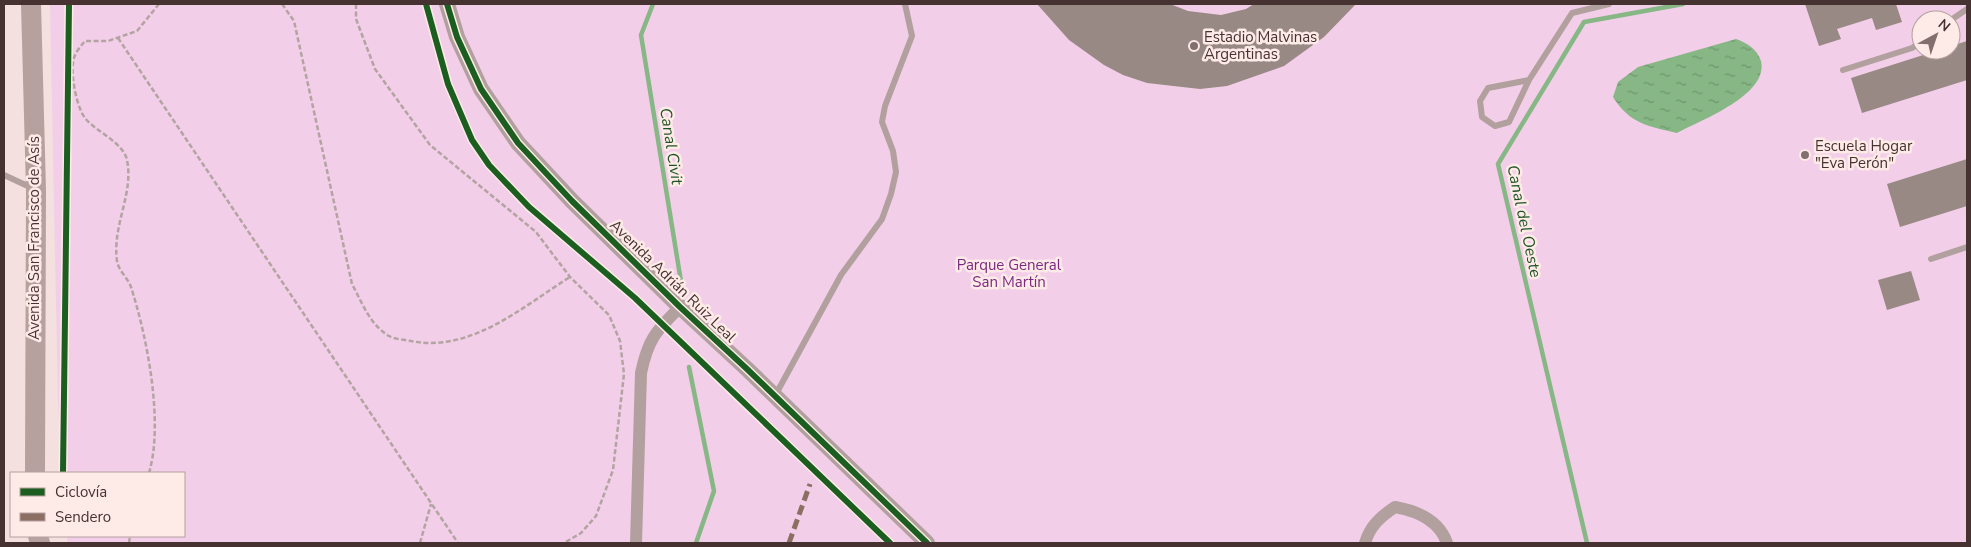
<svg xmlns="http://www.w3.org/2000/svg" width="1971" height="547" font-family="'Nunito Sans',sans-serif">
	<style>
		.green { fill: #f2cee8; fill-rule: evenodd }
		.water { fill: url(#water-ripples) }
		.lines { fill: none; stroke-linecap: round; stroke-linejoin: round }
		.stream { stroke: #86b785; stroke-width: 4.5 }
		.building { fill: #988984 }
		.path { stroke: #b3a4a2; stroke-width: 2.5; stroke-dasharray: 5 2.5; stroke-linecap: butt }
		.service { stroke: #b1a09e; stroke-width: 6 }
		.minor { stroke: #b1a09e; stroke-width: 12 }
		.tertiary { stroke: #b1a09e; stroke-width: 16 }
		.primary { stroke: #b6a19e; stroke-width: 20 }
		.quiet { stroke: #8d6e63; stroke-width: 5; stroke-dasharray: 10 5; stroke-linecap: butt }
		.cycleway-casing { stroke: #feebe8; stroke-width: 9 }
		.cycleway { stroke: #1b5e20; stroke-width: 6 }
		.poi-dot { fill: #83706e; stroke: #feebe8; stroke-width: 2 }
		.labels { text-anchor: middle; stroke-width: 5; stroke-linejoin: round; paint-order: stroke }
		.poi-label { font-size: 15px; fill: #463331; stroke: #feebe8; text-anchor: start }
		.street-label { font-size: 15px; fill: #463331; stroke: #feebe8 }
		.park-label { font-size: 15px; fill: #7c2880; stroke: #feebe8 }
		.water-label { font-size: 16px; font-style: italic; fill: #1d5425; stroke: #feebe8 }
	</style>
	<defs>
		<pattern id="water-ripples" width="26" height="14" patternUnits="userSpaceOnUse" patternTransform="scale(1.25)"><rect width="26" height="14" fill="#86b785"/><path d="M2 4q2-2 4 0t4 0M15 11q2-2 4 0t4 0" fill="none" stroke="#6f956d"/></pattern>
	</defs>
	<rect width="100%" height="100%" fill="#f4e0de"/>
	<!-- green -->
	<path class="green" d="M50 4H1967V543H67V536H184V473H62L58 403ZM1921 20H1951V50H1921Z"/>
	<!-- water -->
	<path class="water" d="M1736 39C1747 43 1757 49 1761 61 1769 95 1701 120 1677 133 1648 126 1630 124 1613 97L1618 82 1638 67Z"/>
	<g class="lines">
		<!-- stream -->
		<g class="stream">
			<polyline points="653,4 641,35 683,294"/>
			<polyline points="689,367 714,491 696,543"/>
			<polyline points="1587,543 1498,164 1584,22 1683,4"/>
		</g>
	</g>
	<!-- building -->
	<g class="building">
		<polygon points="1037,4 1170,4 1188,11 1221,15 1246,9 1254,4 1356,4 1324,37 1284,66 1227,86 1200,89 1147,83 1123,75 1104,65 1069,40"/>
		<polygon points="1805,4 1896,4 1902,22 1876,30 1872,18 1837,29 1841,39 1819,46"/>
		<polygon points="1967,41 1967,80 1862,113 1851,78 1939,50 1951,50 1951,46"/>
		<polygon points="1967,159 1967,206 1900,227 1887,184"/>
		<polygon points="1911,271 1920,300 1887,310 1878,280"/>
	</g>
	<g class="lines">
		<!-- path -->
		<g class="path">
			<path d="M282 4 294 21 352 284C362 302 369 324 389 336 394 339 404 340 411 341 471 353 522 307 570 277"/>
			<polyline points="356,4 356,19 375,69 430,145 536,232 570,277 609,315 620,341 624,374 613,470 596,516 581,533 564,543"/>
			<polyline points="118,38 458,543"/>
			<path d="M149 473C164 422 147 337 131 287 128 278 118 270 117 261 112 225 134 194 127 160 124 143 95 131 85 118 77 108 71 77 73 63 73 55 80 47 85 41H108L137 31 159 4"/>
			<polyline points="129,543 130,536"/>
			<polyline points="420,543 431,504"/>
		</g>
		<!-- service -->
		<g class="service">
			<polyline points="1951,20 1967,9"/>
			<polyline points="1843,70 1912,48 1921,42"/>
			<polyline points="1529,80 1488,88 1480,101 1482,117 1495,126 1509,122 1529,80 1572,13 1609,4"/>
			<polyline points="4,175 32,188"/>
			<polyline points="1931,259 1967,247"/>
			<polyline points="776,394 841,275 882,219 891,194 896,172 893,151 882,122 885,106 912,36 905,4"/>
		</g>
		<!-- minor -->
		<g class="minor">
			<path d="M636 543 641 373C648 339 656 331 680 307"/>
			<path d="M1365 543C1370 526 1380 517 1395 507 1418 511 1439 520 1447 543"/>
		</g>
		<!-- tertiary -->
		<polyline class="tertiary" points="447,4 457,37 481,89 518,143 572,201 680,307 747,369 927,543"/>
		<!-- primary -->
		<g class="primary">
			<polyline points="31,4 36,190 35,473"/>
			<polyline points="38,536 40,543"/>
		</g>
		<!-- quiet -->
		<polyline class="quiet" points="789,543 810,484"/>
		<!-- cycleway casing -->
		<g class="cycleway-casing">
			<g id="cycleway">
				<polyline points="426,4 448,84 472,140 489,165 529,207 635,298 890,543"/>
				<polyline points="447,4 457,37 481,89 518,143 572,201 680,307 747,369 927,543"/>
				<polyline points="63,473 69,4"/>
			</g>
		</g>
		<!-- cycleway -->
		<use href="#cycleway" class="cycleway"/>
	</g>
	<!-- markers -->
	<g class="poi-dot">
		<circle cx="1194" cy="46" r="5"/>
		<circle cx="1805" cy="155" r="5"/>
	</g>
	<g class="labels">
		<!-- poi labels -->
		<g class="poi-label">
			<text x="1204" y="42">Estadio Malvinas<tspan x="1204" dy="17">Argentinas</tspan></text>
			<text x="1815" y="151">Escuela Hogar<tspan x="1815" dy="17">"Eva Perón"</tspan></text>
		</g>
		<!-- street labels -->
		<g class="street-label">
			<text transform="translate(34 238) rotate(-90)" y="5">Avenida San Francisco de Asís</text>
			<text transform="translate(673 281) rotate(44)" y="5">Avenida Adrián Ruiz Leal</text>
		</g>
		<!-- park labels -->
		<g class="park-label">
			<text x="1009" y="270">Parque General<tspan x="1009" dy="17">San Martín</tspan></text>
		</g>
		<!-- water labels -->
		<g class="water-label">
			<text transform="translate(672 146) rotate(81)" y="6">Canal Civit</text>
			<text transform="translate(1525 221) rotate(78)" y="6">Canal del Oeste</text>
		</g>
	</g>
	<!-- border -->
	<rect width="1971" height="547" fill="none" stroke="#463331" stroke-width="10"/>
	<!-- legend -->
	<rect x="10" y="472" width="175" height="65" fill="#feebe8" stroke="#b4a19f"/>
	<rect x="20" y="488" width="25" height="8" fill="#1b5e20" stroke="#b4a19f"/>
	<text x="55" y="497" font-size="15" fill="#463331">Ciclovía</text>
	<rect x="20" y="513" width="25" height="8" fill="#8d6e63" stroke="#b4a19f"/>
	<text x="55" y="522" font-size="15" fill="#463331">Sendero</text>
	<!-- north arrow -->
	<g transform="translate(1936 35) rotate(40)"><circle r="24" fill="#feebe8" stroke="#b4a19f"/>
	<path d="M0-4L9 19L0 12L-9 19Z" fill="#83706e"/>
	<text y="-8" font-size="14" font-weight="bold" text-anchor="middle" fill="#463331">N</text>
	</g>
</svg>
